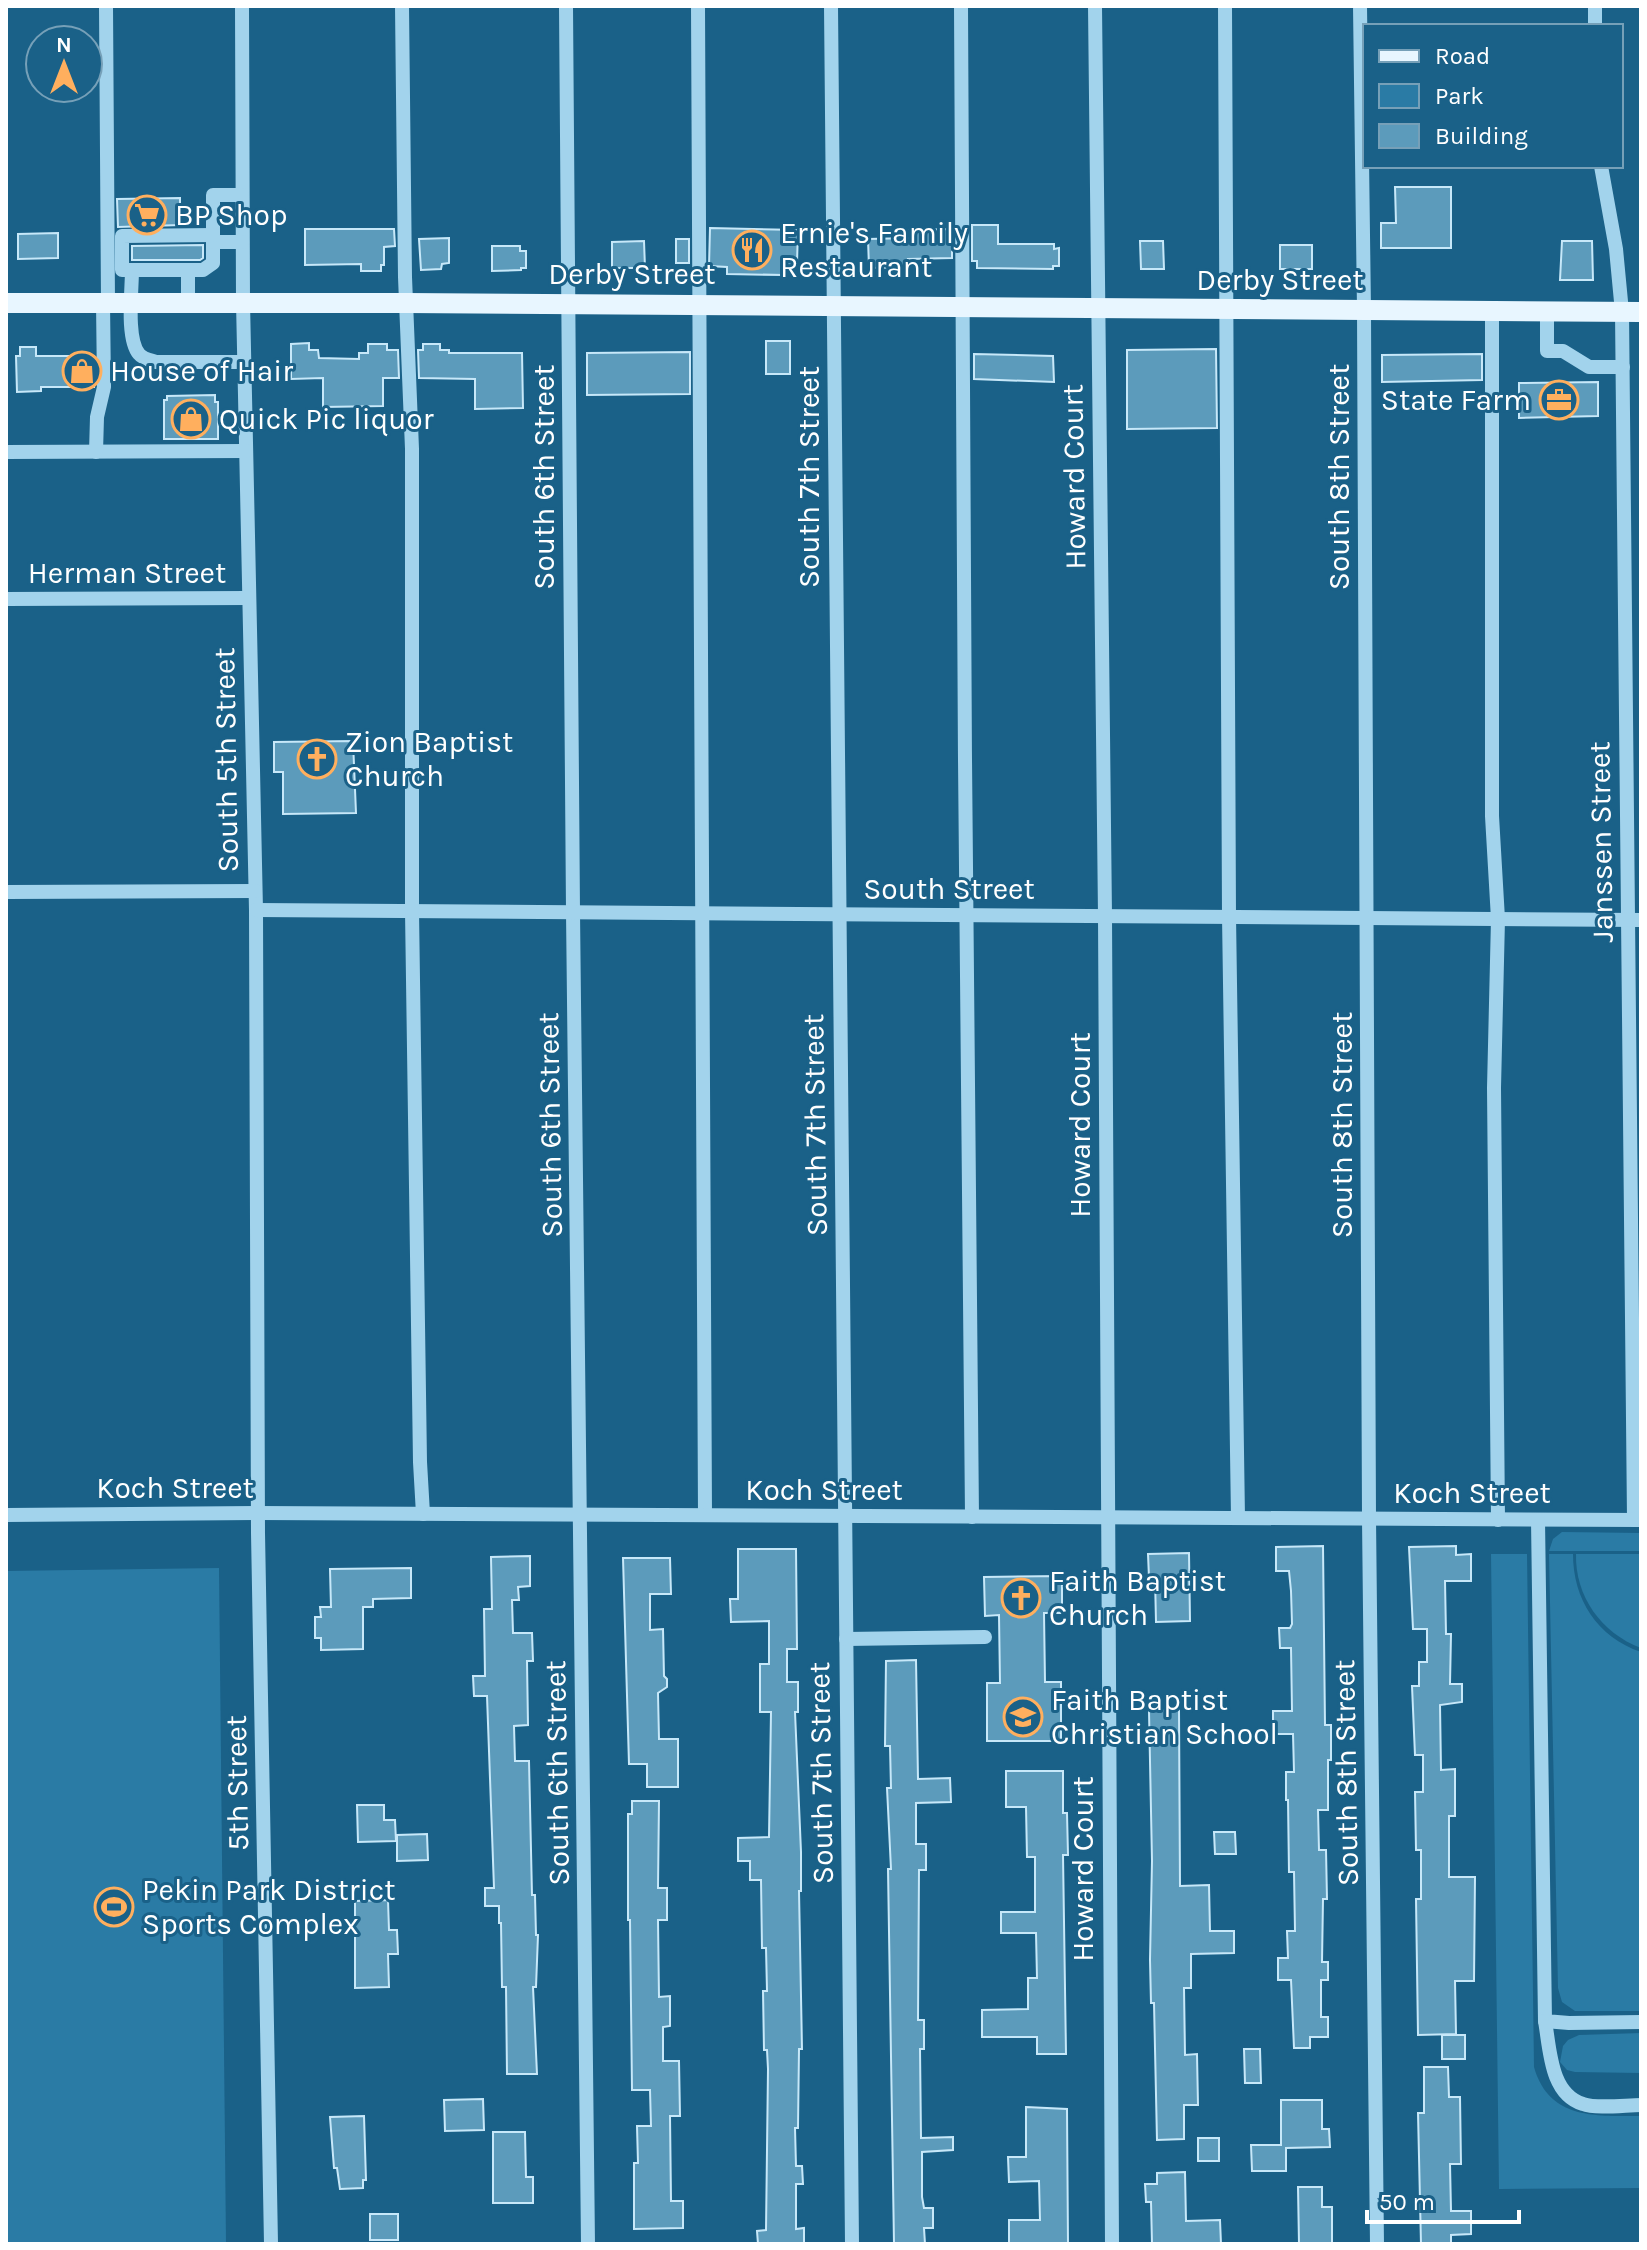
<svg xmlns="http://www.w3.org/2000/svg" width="1647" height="2250" font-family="Karla,sans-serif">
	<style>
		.green { fill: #2a7ba5 }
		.building { fill: #5c9bbb; stroke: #c7e8f9; stroke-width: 2 }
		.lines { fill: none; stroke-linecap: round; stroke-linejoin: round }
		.minor { stroke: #a2d3ec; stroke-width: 14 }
		.major { stroke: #e8f6ff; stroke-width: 20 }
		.labels { text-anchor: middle; stroke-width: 6; stroke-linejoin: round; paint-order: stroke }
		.poi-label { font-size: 30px; fill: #fff; stroke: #1a6188; text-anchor: start }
		.street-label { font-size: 30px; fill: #fff; stroke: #1a6188 }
	</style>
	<rect width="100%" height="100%" fill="#1a6188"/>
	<!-- green -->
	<g class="green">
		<polygon points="1562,1532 1641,1533 1641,1551 1549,1551 1553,1539"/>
		<path d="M1491 1554H1527L1534 2067C1549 2120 1596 2116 1641 2116V2188L1499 2189Z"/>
		<path d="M1549 1554H1573C1573 1599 1597 1637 1641 1652V2011H1575L1562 2002 1558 1988Z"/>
		<path d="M1576 1554H1641V1648C1601 1633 1575 1596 1576 1554Z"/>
		<polygon points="219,1568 226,2244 6,2244 6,1571"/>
		<polygon points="1641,2033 1641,2073 1575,2072 1567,2070 1560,2062 1563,2046 1568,2040 1579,2035"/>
	</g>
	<!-- building -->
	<g class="building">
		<polygon points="1395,187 1451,187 1451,248 1381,248 1381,223 1396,223"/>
		<polygon points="180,198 180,225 118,227 117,199"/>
		<polygon points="972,225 998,225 998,244 1054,244 1054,249 1059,248 1059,266 1053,266 1053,269 977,268 977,261 972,261"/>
		<polygon points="710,228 798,230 797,263 783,275 727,274 727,267 709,266"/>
		<polygon points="305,229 394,229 395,246 384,247 384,265 381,265 381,271 361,271 361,264 305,265"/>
		<polygon points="952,229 952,258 908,259 909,267 869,268 868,239 911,238 910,230"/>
		<polygon points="58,233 58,258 18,259 18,234"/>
		<polygon points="449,238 449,263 442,264 441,269 421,270 419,239"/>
		<rect x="676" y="239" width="13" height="24"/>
		<polygon points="644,241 645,268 612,268 612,242"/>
		<polygon points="1140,241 1163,241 1164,269 1141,269"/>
		<polygon points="1562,241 1592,241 1593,280 1560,280"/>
		<polygon points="203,245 203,258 200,260 132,260 132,246"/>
		<rect x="1280" y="245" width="32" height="24"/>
		<polygon points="492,246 520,246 520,251 526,251 526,268 521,268 521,270 492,271"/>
		<rect x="766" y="341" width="24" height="33"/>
		<polygon points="309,343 309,350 318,350 319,358 359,359 359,353 368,353 368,344 387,344 387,350 398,350 399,378 383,378 383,406 323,407 323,378 291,379 291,344"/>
		<polygon points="423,344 440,344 440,350 449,350 449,353 522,353 523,408 475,409 475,379 419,378 418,350 423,350"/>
		<polygon points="20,347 36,347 36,356 94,356 94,387 41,387 41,391 17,392 16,356 20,356"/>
		<polygon points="1216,349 1217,428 1127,429 1127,350"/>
		<polygon points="690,352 690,394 587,395 587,353"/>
		<polygon points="974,354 1053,356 1054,382 974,379"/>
		<polygon points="1482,354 1482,380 1382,382 1382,355"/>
		<polygon points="1598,382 1598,416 1519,418 1519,383"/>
		<polygon points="215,395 215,402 218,402 218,439 164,439 164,400 167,400 167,396"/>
		<polygon points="353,741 356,813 283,814 283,772 274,772 274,742"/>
		<polygon points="1323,1546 1325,1725 1331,1725 1331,1760 1328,1760 1328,1810 1318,1810 1319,1850 1326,1850 1327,1899 1323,1899 1322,1962 1328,1962 1328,1980 1321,1980 1321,2017 1328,2017 1328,2037 1310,2037 1310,2048 1294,2048 1291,1980 1278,1980 1278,1958 1288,1958 1287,1931 1295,1931 1294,1872 1289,1872 1288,1800 1286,1800 1286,1772 1294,1772 1293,1734 1273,1734 1273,1711 1292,1711 1291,1648 1280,1648 1279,1628 1290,1628 1292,1624 1291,1591 1289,1571 1276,1571 1276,1547"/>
		<polygon points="1456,1546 1456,1555 1471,1554 1471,1581 1445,1581 1446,1634 1451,1634 1450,1684 1462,1684 1462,1702 1440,1705 1441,1770 1455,1769 1455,1816 1449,1816 1449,1877 1475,1877 1474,1981 1455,1981 1456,2034 1418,2035 1416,1899 1421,1899 1421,1850 1416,1850 1415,1792 1423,1792 1423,1755 1415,1755 1412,1686 1419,1686 1419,1662 1427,1662 1427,1629 1413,1629 1409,1547"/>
		<polygon points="738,1549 796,1549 797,1649 787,1649 787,1682 798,1682 798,1712 795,1712 801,1852 801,1891 799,1891 802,2049 799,2049 798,2128 795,2128 796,2166 802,2166 803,2184 796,2184 796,2229 804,2228 804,2244 758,2244 757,2231 766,2230 768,2069 767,2050 764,2050 763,1991 767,1991 766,1948 762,1948 761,1880 750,1880 750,1861 738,1861 738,1838 769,1837 771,1712 760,1712 760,1664 769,1664 769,1621 731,1622 730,1599 738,1599"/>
		<polygon points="1189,1553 1190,1621 1156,1622 1155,1578 1149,1578 1148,1554"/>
		<polygon points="530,1556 530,1586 518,1587 519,1600 512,1600 513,1633 532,1633 533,1661 527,1661 528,1725 514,1726 515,1761 529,1761 532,1895 535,1895 536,1935 538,1935 536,1987 533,1987 537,2074 507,2074 506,1987 502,1987 501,1923 499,1923 499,1906 485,1906 485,1888 494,1888 487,1696 474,1696 473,1676 485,1676 484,1609 492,1609 491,1557"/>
		<polygon points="623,1558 670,1558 671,1594 650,1594 650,1630 663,1629 664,1676 667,1679 667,1687 658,1693 659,1739 678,1739 678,1787 647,1787 647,1764 629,1764"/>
		<polygon points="411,1568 411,1598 373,1599 373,1607 363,1607 363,1649 321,1650 321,1638 315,1638 315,1617 321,1617 320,1607 331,1607 330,1569"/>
		<polygon points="1062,1576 1062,1613 1044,1613 1045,1682 1061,1682 1061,1741 987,1741 987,1683 1000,1683 999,1615 985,1616 984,1577"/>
		<polygon points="916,1660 918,1779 950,1778 951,1802 916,1803 916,1844 926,1844 926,1870 919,1870 918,2020 924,2020 924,2049 920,2049 921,2138 953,2137 953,2150 922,2152 922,2197 924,2208 933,2208 933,2228 924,2228 925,2244 894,2244 888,1869 891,1869 887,1788 891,1788 890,1746 885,1746 886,1661"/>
		<polygon points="1179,1710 1180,1886 1209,1885 1210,1931 1234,1931 1234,1953 1191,1954 1191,1988 1184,1988 1185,2055 1197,2054 1198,2105 1184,2105 1184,2139 1157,2140 1154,2003 1151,2003 1150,1960 1152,1861 1149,1711"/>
		<polygon points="1006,1771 1063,1771 1063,1813 1067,1813 1068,1855 1063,1855 1066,2054 1037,2054 1037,2037 982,2037 982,2010 1028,2009 1028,1978 1037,1978 1036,1933 1001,1933 1001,1912 1035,1912 1035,1857 1027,1857 1026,1807 1006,1807"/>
		<polygon points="632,1801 659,1801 658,1888 667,1888 667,1920 658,1920 659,1997 670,1996 670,2026 663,2027 663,2061 679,2061 680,2116 670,2116 671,2201 683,2201 683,2228 634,2229 634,2163 638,2163 637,2126 651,2126 650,2090 632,2090 630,1920 628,1920 628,1814 632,1814"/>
		<polygon points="357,1805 384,1805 384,1820 395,1820 396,1841 358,1842"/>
		<polygon points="1214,1832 1235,1832 1236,1854 1215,1854"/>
		<polygon points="427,1834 428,1860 397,1861 397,1835"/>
		<polygon points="388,1900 389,1930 397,1930 398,1954 388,1954 389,1987 355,1988 355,1901"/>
		<rect x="1442" y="2035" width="23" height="24"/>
		<polygon points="1244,2049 1260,2049 1261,2083 1245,2083"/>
		<polygon points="1424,2067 1448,2067 1449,2097 1460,2097 1461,2164 1450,2164 1451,2211 1471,2211 1471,2234 1451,2235 1451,2244 1421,2244 1418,2113 1424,2113"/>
		<polygon points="483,2099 484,2130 445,2131 444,2100"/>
		<polygon points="1281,2100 1322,2100 1322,2129 1329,2129 1330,2147 1286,2148 1286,2171 1252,2171 1251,2145 1281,2145"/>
		<polygon points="1026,2107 1067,2109 1068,2244 1009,2244 1009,2220 1040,2220 1039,2181 1009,2182 1008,2157 1026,2157"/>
		<polygon points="364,2116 366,2180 363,2180 363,2188 340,2189 337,2168 334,2168 330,2117"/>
		<polygon points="493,2132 525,2132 526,2177 533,2177 533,2203 493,2203"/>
		<rect x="1198" y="2138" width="21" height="23"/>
		<polygon points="1185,2172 1186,2221 1220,2220 1221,2244 1152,2244 1151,2202 1146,2202 1145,2184 1157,2184 1157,2173"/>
		<polygon points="1298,2187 1322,2187 1322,2207 1332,2207 1332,2244 1299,2244"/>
		<rect x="370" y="2214" width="28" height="26"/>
	</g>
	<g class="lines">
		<!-- minor -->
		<g class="minor">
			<polyline points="106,6 108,302"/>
			<polyline points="242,6 243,302 256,910 258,1533 271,2244"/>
			<polyline points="402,6 405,277 412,449 412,911 420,1462 423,1514"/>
			<polyline points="566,6 573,912 588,2244"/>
			<polyline points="698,6 705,1515"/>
			<polyline points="831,6 852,2244"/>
			<path d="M961 6C963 510 966 1013 972 1517"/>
			<polyline points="1095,6 1105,916 1112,2244"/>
			<polyline points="1225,6 1229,916 1238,1518"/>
			<polyline points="1360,6 1364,310 1369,1519 1377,2244"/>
			<polyline points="1595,6 1595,26"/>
			<polyline points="1601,166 1616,249 1622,312 1634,1520"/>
			<path d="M242 195H213V263L203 270H132C132 290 126 339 139 354 143 359 150 360 156 362H244"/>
			<polyline points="213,242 242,242"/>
			<polyline points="132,270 122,270 122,236 213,235"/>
			<polyline points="188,270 188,302"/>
			<polyline points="1492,311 1492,816 1498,919 1494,1088 1498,1520"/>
			<polyline points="1547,311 1547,351 1563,351 1589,367 1623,367"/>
			<polyline points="6,452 246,451"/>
			<polyline points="96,452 97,417 104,387 103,302"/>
			<polyline points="6,599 248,598"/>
			<polyline points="6,892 255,891"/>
			<polyline points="256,910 1641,920"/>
			<polyline points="6,1515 258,1513 1641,1520"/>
			<polyline points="1538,1520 1545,2021 1569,2023 1641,2022"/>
			<polyline points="846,1639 985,1637"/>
			<path d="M1545 2021C1550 2049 1550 2094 1583 2104 1596 2109 1626 2105 1641 2105"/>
		</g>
		<!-- major -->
		<polyline class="major" points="6,303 406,303 1641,312"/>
	</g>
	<!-- icons -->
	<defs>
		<g id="supermarket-ring" transform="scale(2)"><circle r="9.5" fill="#1a6188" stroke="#ffaf5e" stroke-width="1.5"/><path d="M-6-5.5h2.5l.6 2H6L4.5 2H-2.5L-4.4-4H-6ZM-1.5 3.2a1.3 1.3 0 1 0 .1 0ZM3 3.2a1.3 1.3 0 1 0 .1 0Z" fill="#ffaf5e"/></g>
		<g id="restaurant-ring" transform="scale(2)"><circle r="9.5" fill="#1a6188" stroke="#ffaf5e" stroke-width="1.5"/><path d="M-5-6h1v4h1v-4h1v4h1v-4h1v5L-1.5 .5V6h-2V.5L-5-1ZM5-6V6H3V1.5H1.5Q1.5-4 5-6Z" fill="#ffaf5e"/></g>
		<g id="shop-ring" transform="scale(2)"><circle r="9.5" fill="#1a6188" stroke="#ffaf5e" stroke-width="1.5"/><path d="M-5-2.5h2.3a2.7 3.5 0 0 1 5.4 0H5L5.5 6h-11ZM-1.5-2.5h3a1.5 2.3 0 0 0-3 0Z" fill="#ffaf5e"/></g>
		<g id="office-ring" transform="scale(2)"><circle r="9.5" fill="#1a6188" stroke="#ffaf5e" stroke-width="1.5"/><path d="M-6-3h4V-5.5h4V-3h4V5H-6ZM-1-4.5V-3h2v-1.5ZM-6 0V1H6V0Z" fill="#ffaf5e"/></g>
		<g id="church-ring" transform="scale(2)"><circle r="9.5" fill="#1a6188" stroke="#ffaf5e" stroke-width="1.5"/><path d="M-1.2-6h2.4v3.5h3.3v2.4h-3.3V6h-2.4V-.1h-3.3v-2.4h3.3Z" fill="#ffaf5e"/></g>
		<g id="school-ring" transform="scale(2)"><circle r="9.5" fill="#1a6188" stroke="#ffaf5e" stroke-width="1.5"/><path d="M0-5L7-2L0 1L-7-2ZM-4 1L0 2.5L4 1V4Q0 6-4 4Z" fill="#ffaf5e"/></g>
		<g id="stadium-ring" transform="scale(2)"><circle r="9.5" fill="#1a6188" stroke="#ffaf5e" stroke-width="1.5"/><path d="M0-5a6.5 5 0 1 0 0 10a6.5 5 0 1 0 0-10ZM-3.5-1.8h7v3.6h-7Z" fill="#ffaf5e"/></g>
	</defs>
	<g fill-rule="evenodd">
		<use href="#supermarket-ring" x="147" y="215"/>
		<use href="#restaurant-ring" x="752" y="250"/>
		<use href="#shop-ring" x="82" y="371"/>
		<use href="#office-ring" x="1559" y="400"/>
		<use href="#shop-ring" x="191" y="419"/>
		<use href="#church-ring" x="317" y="759"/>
		<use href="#church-ring" x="1021" y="1598"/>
		<use href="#school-ring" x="1023" y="1717"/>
		<use href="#stadium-ring" x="114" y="1907"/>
	</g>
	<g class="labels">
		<!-- poi labels -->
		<g class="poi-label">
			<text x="175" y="225">BP Shop</text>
			<text x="780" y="243">Ernie's Family<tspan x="780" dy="34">Restaurant</tspan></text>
			<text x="110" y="381">House of Hair</text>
			<text x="1531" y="410" text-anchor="end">State Farm</text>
			<text x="219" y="429">Quick Pic liquor</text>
			<text x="345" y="752">Zion Baptist<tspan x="345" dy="34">Church</tspan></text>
			<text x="1049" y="1591">Faith Baptist<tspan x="1049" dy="34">Church</tspan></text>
			<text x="1051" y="1710">Faith Baptist<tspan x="1051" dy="34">Christian School</tspan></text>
			<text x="142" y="1900">Pekin Park District<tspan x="142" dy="34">Sports Complex</tspan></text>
		</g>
		<!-- street labels -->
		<g class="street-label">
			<text x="632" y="284">Derby Street</text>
			<text x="1280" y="290">Derby Street</text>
			<text transform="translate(544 477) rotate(-90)" y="10">South 6th Street</text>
			<text transform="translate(809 477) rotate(-90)" y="10">South 7th Street</text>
			<text transform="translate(1074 477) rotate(-91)" y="10">Howard Court</text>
			<text transform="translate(1339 477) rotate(-90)" y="10">South 8th Street</text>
			<text x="127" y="583">Herman Street</text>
			<text transform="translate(226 760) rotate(-91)" y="10">South 5th Street</text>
			<text transform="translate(1601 842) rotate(-91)" y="10">Janssen Street</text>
			<text x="949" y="899">South Street</text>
			<text transform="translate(550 1125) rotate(-91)" y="10">South 6th Street</text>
			<text transform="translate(815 1125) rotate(-91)" y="10">South 7th Street</text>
			<text transform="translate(1080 1125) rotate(-90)" y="10">Howard Court</text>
			<text transform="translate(1342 1125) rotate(-90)" y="10">South 8th Street</text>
			<text x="175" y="1498">Koch Street</text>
			<text x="824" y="1500">Koch Street</text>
			<text x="1472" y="1503">Koch Street</text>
			<text transform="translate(557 1773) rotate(-91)" y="10">South 6th Street</text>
			<text transform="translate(821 1773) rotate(-91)" y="10">South 7th Street</text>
			<text transform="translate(1346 1773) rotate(-91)" y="10">South 8th Street</text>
			<text transform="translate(237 1783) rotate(-91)" y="10">5th Street</text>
			<text transform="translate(1083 1869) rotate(-90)" y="10">Howard Court</text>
		</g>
	</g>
	<!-- border -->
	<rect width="1647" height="2250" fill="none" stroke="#ffffff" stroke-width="16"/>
	<!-- legend -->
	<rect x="1363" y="24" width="260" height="144" fill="#1a6188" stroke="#76a0b8" stroke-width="2"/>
	<rect x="1379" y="50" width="40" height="12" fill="#e8f6ff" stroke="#76a0b8" stroke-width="2"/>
	<text x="1435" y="64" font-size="24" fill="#ffffff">Road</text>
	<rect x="1379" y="84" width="40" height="24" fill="#2a7ba5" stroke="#76a0b8" stroke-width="2"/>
	<text x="1435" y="104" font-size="24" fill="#ffffff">Park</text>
	<rect x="1379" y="124" width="40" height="24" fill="#5c9bbb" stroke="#76a0b8" stroke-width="2"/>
	<text x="1435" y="144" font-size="24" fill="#ffffff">Building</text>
	<!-- north arrow -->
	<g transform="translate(64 64)"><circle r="38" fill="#1a6188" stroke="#76a0b8" stroke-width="2"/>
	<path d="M0-6L14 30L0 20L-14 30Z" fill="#ffaf5e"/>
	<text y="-12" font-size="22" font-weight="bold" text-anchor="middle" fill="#ffffff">N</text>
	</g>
	<!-- scale -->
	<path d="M1367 2210v12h152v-12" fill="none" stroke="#ffffff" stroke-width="4"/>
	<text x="1379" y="2210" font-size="24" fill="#ffffff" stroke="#1a6188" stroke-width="6" paint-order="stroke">50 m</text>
</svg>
